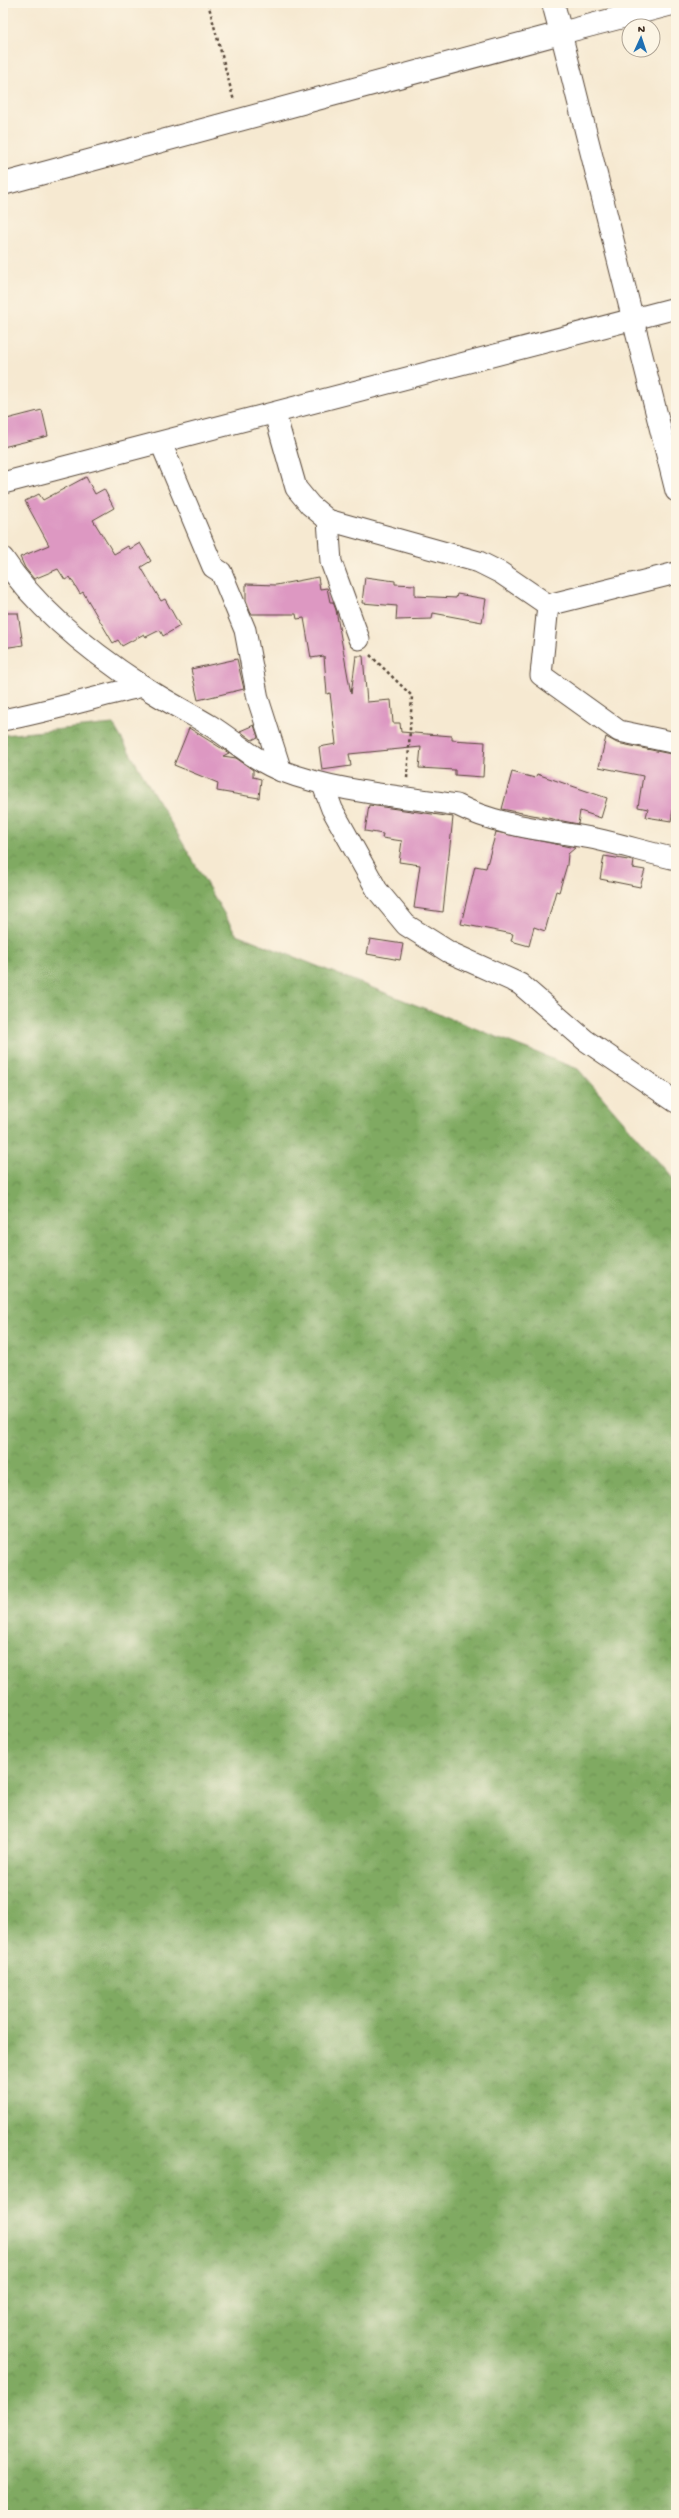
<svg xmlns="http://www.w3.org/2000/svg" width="679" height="2518" font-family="'Gochi Hand',sans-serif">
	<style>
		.forest { fill: url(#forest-crowns); stroke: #5e6a40 }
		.building { fill: #dd98c2 }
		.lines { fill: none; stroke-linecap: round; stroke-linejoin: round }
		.minor-casing { stroke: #574739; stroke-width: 23 }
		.tertiary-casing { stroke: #574739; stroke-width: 24 }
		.secondary-casing { stroke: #574739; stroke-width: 24 }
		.path { stroke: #574739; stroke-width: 2.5; stroke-dasharray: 3 3; stroke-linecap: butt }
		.minor { stroke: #fff; stroke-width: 21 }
		.tertiary { stroke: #fff; stroke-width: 22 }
		.secondary { stroke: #fff; stroke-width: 22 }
	</style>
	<defs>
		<pattern id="forest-crowns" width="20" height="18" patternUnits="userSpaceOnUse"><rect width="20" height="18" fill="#80aa62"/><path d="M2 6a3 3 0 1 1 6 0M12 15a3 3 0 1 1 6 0" fill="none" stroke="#6a8b50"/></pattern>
	</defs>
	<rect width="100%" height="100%" fill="#fcf5e5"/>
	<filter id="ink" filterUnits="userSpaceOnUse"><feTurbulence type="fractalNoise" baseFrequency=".025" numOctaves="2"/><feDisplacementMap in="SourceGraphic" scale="8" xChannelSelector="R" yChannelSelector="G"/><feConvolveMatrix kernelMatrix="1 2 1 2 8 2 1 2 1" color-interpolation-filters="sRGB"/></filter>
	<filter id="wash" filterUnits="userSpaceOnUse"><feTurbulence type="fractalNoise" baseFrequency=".012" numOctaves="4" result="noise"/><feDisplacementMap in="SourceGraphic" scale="16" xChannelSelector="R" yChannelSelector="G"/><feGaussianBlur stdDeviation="0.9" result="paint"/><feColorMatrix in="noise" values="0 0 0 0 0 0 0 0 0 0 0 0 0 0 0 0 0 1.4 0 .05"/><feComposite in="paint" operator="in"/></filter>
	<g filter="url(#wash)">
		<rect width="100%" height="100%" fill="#f6e9d1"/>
		<!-- forest -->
		<polygon class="forest" points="113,724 236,934 578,1069 676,1182 676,2515 3,2515 3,735"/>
		<g id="blocks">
			<!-- building -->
			<g class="building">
				<polygon points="42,410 48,436 3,447 3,420"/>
				<polygon points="86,477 95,494 104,489 114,508 93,520 114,554 128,546 130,549 140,543 151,561 141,567 161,601 165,599 180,626 163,636 160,630 146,637 144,634 122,646 118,640 113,643 83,592 80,594 70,577 65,580 58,569 34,579 25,568 20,557 49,545 25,501 39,494 43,500"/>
				<polygon points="318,577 320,589 327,588 330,602 333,602 336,610 351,694 356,656 363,656 367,702 391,700 393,723 400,723 401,732 452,736 452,740 485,742 483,777 455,775 455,770 419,768 421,747 349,754 351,766 322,770 319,747 336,744 330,693 327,694 324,656 311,658 304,618 297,619 296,614 251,614 246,601 246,584 276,585"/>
				<polygon points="365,577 395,581 395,584 415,585 415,596 456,598 457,594 486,599 482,622 433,613 432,619 396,620 397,606 362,603"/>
				<polygon points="3,613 18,613 23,645 3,648"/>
				<polygon points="237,659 244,689 198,700 191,669"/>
				<polygon points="254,725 258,737 252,740 240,731"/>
				<polygon points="189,728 229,753 223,756 236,758 253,770 253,777 261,779 259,798 217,791 218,783 174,765"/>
				<polygon points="606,737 617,743 676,755 676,810 673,810 671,821 646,817 648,809 638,807 643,776 599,767"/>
				<polygon points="512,772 535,778 537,774 607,798 601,818 580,811 578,824 502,809"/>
				<polygon points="369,805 453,817 443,912 414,908 420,865 399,862 402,841 382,838 383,834 365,831"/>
				<polygon points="496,832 575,848 568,854 567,865 559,892 556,891 545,931 534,927 529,946 511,941 513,934 461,924 475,866 486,868"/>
				<polygon points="604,856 634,861 633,868 645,870 640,887 600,879"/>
				<polygon points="370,939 403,944 400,960 367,954"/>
			</g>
		</g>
	</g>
	<g filter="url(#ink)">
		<use href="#blocks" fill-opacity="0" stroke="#574739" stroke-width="1"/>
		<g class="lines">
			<!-- minor casing -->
			<g class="minor-casing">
				<g id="minor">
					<polyline points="561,33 676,491"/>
					<polyline points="275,414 296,488 310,505 328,520 479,562 501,573 548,605 676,573"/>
					<polyline points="161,443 213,567 221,572 245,630 258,699 281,771"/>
					<polyline points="3,483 676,308"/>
					<polyline points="328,520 331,562 359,639"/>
					<path d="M3 558C37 610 91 652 143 686 165 701 188 712 211 726 235 741 255 761 282 771 337 792 399 796 457 805 500 827 549 830 596 839 623 845 649 853 676 859"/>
					<polyline points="548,605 541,675 619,731 676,743"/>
					<path d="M3 720C50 711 96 697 143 686"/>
					<polyline points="323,785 332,809 377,890 406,925 449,952 520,984 585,1040 676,1102"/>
				</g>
			</g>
			<!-- tertiary casing -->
			<g class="tertiary-casing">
				<polyline id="tertiary" points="3,184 561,33"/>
			</g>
			<!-- secondary casing -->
			<g class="secondary-casing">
				<polyline id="secondary" points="553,3 561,33 676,3"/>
			</g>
			<!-- path -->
			<g class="path">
				<polyline points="208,3 234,101"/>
				<polyline points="370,655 412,696 407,779"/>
			</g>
			<!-- minor -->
			<use href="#minor" class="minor"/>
			<!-- tertiary -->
			<use href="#tertiary" class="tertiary"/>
			<!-- secondary -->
			<use href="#secondary" class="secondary"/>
		</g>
	</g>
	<!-- margin -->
	<rect width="679" height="2518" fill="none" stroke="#fcf5e5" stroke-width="16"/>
	<!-- north arrow -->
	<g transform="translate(641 38) rotate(3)"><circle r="19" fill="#fcf5e5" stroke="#afa495"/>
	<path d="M0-3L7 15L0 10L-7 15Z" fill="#1f6fb2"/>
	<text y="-6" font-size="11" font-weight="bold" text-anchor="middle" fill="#3b2a1e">N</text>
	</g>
</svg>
